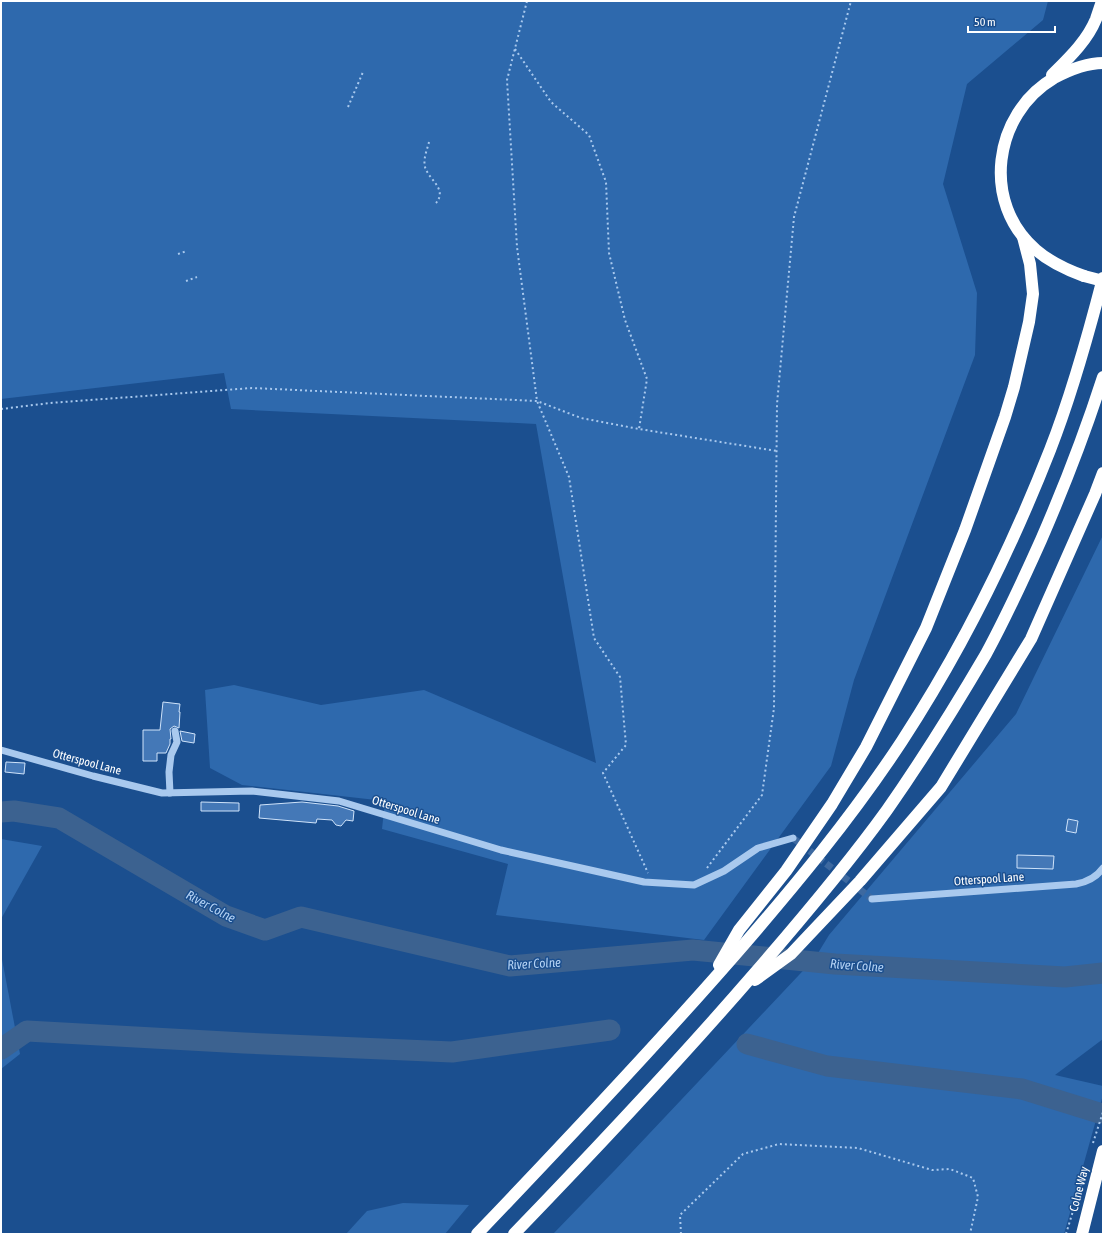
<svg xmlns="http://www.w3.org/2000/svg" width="1104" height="1235" font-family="'Asap Condensed',sans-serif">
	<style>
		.green { fill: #2e69ad }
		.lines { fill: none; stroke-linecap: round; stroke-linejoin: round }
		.river { stroke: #3c6290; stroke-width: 21 }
		.building { fill: #4478b7; stroke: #cfe3fa }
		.minor-tunnel { stroke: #3d69a0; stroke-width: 7; stroke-dasharray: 7 3.5; stroke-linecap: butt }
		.path { stroke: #a9c9ee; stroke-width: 2; stroke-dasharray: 2 3; stroke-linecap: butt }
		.minor { stroke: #a9c9ee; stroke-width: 7 }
		.highway { stroke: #fff; stroke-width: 12 }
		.highway-bridge { stroke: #fff; stroke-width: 12 }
		.labels { text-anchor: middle; stroke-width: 3; stroke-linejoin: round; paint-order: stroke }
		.street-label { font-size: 12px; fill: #fff; stroke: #1b4f8f }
		.water-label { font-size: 13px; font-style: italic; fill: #b5d3f5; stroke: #1b4f8f }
	</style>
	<rect width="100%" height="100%" fill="#1b4f8f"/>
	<!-- green -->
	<g class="green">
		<polygon points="1,1 1048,1 1043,20 967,84 943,184 977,293 975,355 854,680 831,766 704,940 496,915 508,864 382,829 385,801 242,785 210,768 205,690 234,685 321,705 424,690 596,763 536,424 231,409 224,373 1,399"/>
		<polygon points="1103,535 1103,1039 1055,1075 1103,1086 1103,1095 1064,1234 553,1234 615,1170 815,958 829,935 1016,714"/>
		<polygon points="1,839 42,846 1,919"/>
		<polygon points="1,954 20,1054 1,1069"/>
		<polygon points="403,1203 469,1205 445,1234 346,1234 367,1211"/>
	</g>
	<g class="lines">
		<!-- river -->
		<g class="river">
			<polyline points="1,812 14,811 59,818 226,916 265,930 301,917 510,966 693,950 835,964 1065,977 1103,973"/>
			<polyline points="747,1044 827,1066 1022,1089 1099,1113"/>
			<polyline points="1,1049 27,1031 244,1043 452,1052 610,1030"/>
		</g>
	</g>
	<!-- building -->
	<g class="building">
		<polygon points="163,702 180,704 179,712 180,712 179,728 174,726 170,729 171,739 170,739 170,744 166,753 157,753 157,761 143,761 143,730 160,730"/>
		<polygon points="180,731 195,734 194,743 182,741"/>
		<polygon points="6,762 25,763 24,774 5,772"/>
		<polygon points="201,802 239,803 239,811 201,811"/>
		<polygon points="302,802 338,806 354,811 353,821 346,820 341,826 336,825 332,820 317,819 316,823 259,818 260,805"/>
		<polygon points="1068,819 1078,821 1076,833 1066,831"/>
		<polygon points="1017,855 1054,856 1053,869 1017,868"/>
	</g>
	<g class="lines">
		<!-- minor-tunnel -->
		<polyline class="minor-tunnel" points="793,838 872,899"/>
		<!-- path -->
		<g class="path">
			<polyline points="527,1 507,80 517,247 537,401 569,477 594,638 620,677 626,745 603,773 648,873"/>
			<polyline points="515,49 551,102 589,135 606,182 609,253 625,320 647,379 639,429"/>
			<polyline points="348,107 363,72"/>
			<path d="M429 142C427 150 423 159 425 167 428 179 448 189 436 203"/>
			<polyline points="178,254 187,251"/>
			<polyline points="186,281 197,277"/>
			<polyline points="1,409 50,403 252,388 537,401 581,418 639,429 777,451"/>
			<polyline points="707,868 762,795 774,708 777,404 794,217 851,1"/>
			<polyline points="1093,1143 1103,1112"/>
			<polyline points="681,1234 680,1215 743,1154 779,1144 858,1148 932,1170 950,1169 973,1178 978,1197 970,1234"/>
			<polyline points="1066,1234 1083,1178"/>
		</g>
		<!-- minor -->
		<g class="minor">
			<polyline points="1,750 93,776 162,793 252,791 339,801 501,850 644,882 694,885 724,871 758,848 793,838"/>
			<polyline points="170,793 169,772 171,755 177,742 175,731"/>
			<path d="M872 899 1076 884C1087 882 1096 878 1103 868"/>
		</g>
		<!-- highway -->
		<g class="highway">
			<path d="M1052 75C1069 58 1087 41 1096 19 1098 13 1100 7 1102 1"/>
			<path d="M1084 276C1067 270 1050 262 1036 250 981 203 993 114 1054 78 1069 70 1086 63 1103 63"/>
			<polyline points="719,965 739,930 786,871 832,804 866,747 926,628 965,530 1005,417 1014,387 1029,322 1033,294 1030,264 1023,237"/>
			<polyline points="755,980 791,954 807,937 860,881 941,787 1031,639 1095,494 1103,473"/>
			<path d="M477 1234C564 1143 651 1051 734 956 794 887 852 817 902 741 962 649 1010 552 1050 450 1072 394 1088 336 1103 278"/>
			<path d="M514 1234C596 1149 677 1063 754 974 800 921 846 867 887 810 922 760 955 707 986 654 1006 617 1024 578 1041 540 1064 487 1085 433 1103 377"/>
			<polyline points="1082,1234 1103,1151"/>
		</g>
		<!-- highway-bridge -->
		<polyline class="highway-bridge" points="1084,276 1103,281"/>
	</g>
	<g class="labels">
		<!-- street labels -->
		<g class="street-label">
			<text transform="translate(87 762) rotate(15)" y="4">Otterspool Lane</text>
			<text transform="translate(406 810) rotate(17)" y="4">Otterspool Lane</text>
			<text transform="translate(989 879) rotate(-4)" y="4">Otterspool Lane</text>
			<text transform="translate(1079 1189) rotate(-76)" y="4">Colne Way</text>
		</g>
		<!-- water labels -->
		<g class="water-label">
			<text transform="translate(211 906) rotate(28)" y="5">River Colne</text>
			<text transform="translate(534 963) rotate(-3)" y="5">River Colne</text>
			<text transform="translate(857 965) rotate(4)" y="5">River Colne</text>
		</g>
	</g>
	<!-- border -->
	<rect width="1104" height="1235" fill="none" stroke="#ffffff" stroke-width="4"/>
	<!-- scale -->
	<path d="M968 26v6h87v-6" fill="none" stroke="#ffffff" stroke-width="2"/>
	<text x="974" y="26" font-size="12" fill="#ffffff" stroke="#1b4f8f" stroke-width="3" paint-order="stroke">50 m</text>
</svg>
